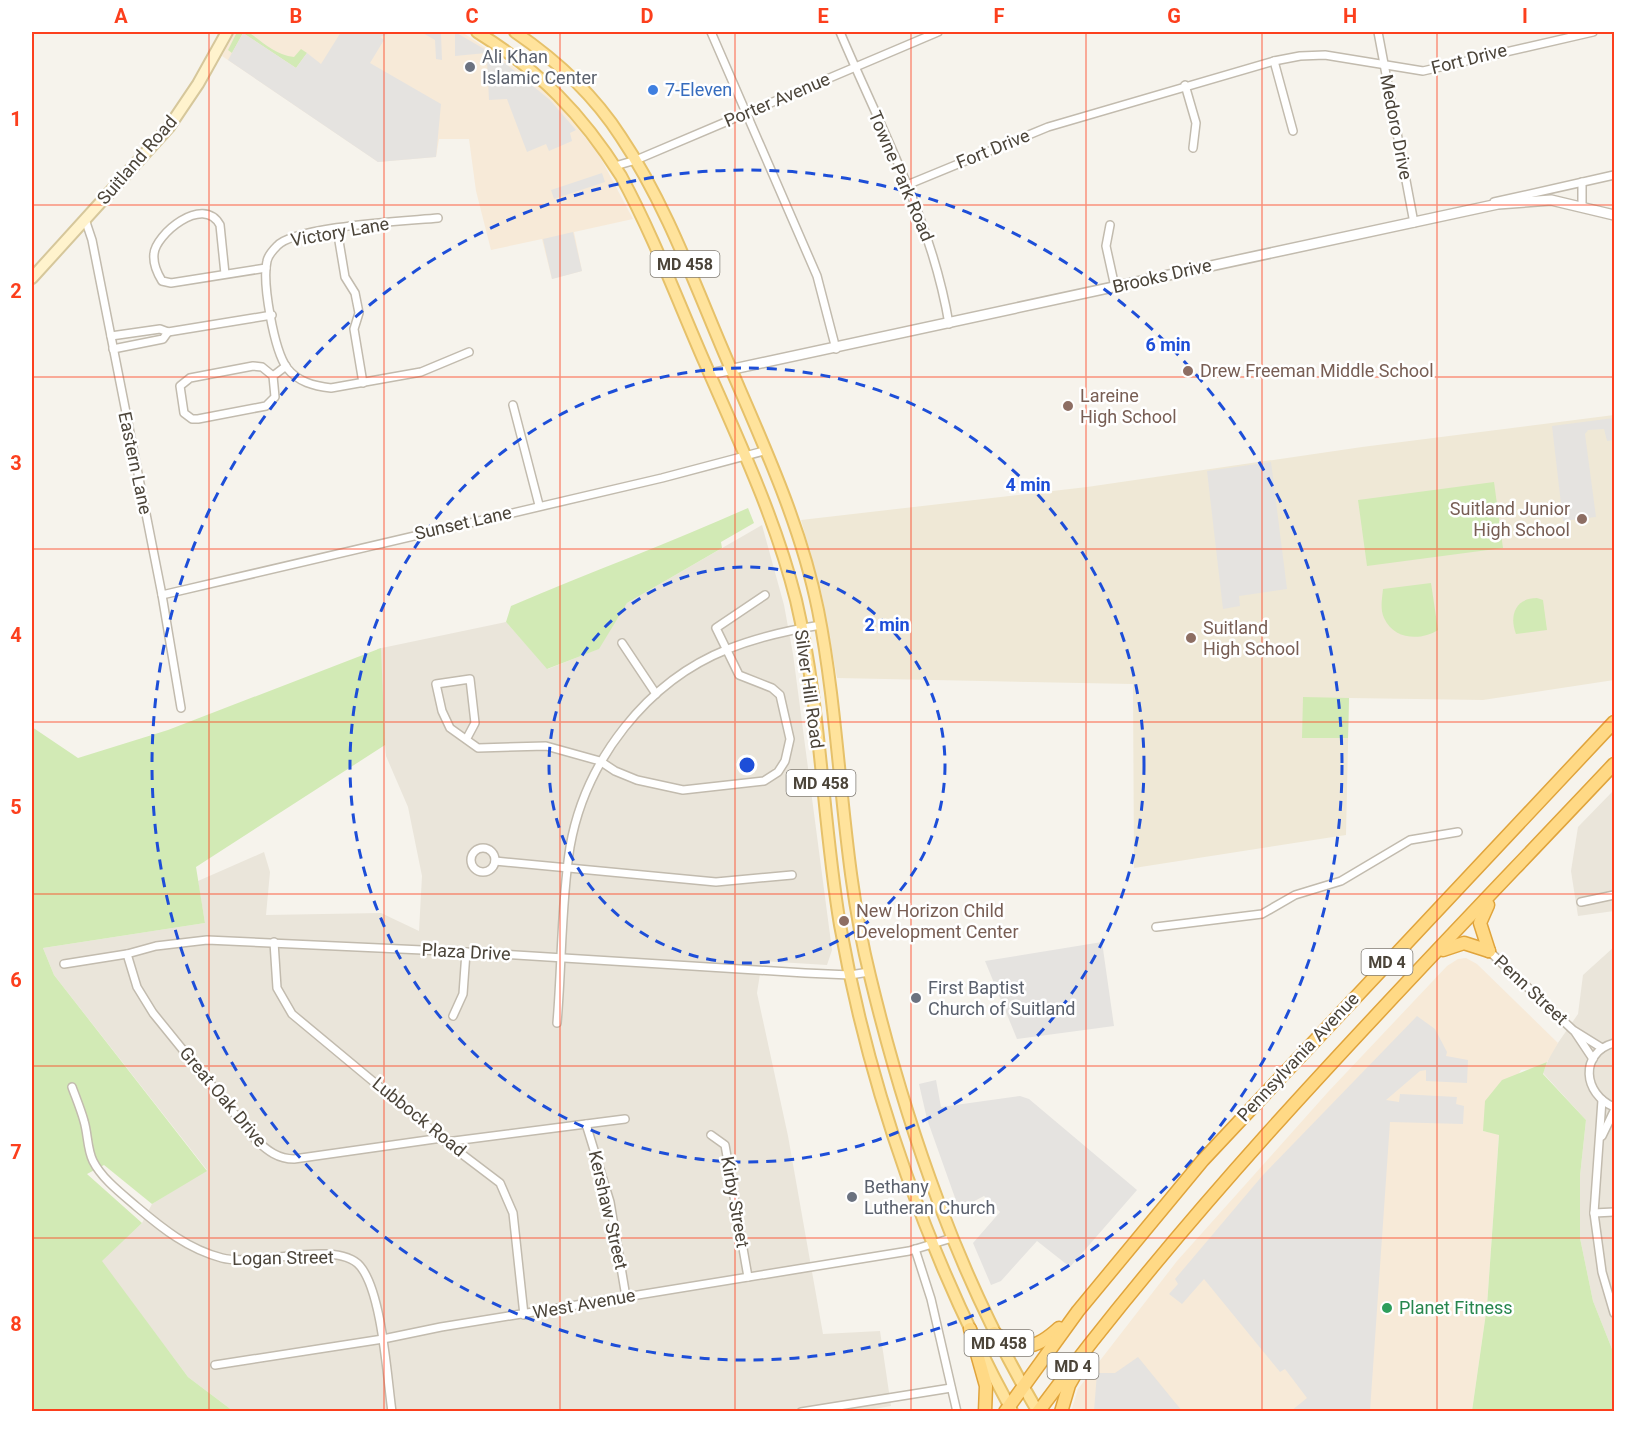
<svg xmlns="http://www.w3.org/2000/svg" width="1646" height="1443" font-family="Roboto,sans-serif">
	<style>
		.residential { fill: #eae5da }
		.commercial { fill: #f7ead8 }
		.education { fill: #efe8d6 }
		.green { fill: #d2eab5 }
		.parking { fill: #e5e3e0 }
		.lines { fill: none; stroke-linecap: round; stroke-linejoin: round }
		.minor-casing { stroke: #c2bbae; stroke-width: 10 }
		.tertiary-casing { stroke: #c2bbae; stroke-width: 12 }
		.secondary-casing { stroke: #d6c79b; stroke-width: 14 }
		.primary-casing { stroke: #e6c16a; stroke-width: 14 }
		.trunk-casing { stroke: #e0a43c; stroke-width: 15 }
		.minor { stroke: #fff; stroke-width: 7 }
		.tertiary { stroke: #fff; stroke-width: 9 }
		.secondary { stroke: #fff3cd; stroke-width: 10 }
		.primary { stroke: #ffe39c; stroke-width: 10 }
		.trunk { stroke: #ffd985; stroke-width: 12 }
		.grid { fill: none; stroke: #fc3f1d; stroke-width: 1.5; stroke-opacity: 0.55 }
		.ring { fill: none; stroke: #1d4ed8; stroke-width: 3; stroke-dasharray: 10 8 }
		.worship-dot { fill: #6b7280; stroke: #fff; stroke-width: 2 }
		.shop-dot { fill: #3f7fe0; stroke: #fff; stroke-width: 2 }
		.education-dot { fill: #8d6e63; stroke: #fff; stroke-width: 2 }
		.leisure-dot { fill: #2e9e5b; stroke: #fff; stroke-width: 2 }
		.labels { text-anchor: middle; stroke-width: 5; stroke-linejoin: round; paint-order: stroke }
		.shield { fill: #fff; stroke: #817c74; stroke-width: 1.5 }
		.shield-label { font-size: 16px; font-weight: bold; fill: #4b4439 }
		.worship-label { font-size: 18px; fill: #5b616d; stroke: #fff; text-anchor: start }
		.street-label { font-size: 18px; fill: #4b4439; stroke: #fff }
		.shop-label { font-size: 18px; fill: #366cbe; stroke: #fff; text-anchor: start }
		.education-label { font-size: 18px; fill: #785e54; stroke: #fff; text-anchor: start }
		.leisure-label { font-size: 18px; fill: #27864d; stroke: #fff; text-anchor: start }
		.centre { fill: #1d4ed8; stroke: #fff; stroke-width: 3 }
		.ring-label { font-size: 18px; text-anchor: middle; font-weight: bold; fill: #1d4ed8; stroke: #fff; stroke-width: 5; stroke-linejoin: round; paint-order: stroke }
		.neatline { fill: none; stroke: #fc3f1d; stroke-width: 2 }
		.grid-label { font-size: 20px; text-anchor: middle; font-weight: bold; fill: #fc3f1d }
	</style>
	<rect width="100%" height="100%" fill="#f6f3ec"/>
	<!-- residential -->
	<g class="residential">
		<polygon points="762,525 784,605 793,654 832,950 827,965 762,961 757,993 788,1136 823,1334 880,1331 891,1406 874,1409 874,1412 233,1411 188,1377 101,1261 142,1223 152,1204 207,1170 54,975 43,948 205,923 198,881 264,852 270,872 266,915 381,913 419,931 422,876 408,807 386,756 377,649 506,622 548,669 598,649 627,603"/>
		<polygon points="1614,790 1614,911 1578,916 1571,871 1578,827"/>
		<polygon points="1614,947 1614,1354 1593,1301 1580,1238 1580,1176 1586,1120 1543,1073 1551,1053 1578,1014 1583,975"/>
	</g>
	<!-- commercial -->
	<g class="commercial">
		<polygon points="234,32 462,32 536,82 565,112 599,155 633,219 574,232 582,271 552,279 542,239 491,250 476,191 469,139 439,139 436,157 378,162 222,56"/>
		<polygon points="1466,958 1477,964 1558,1043 1547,1062 1533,1069 1521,1070 1483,1131 1499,1134 1487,1306 1472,1411 1071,1412 1078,1389 1177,1261 1328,1092 1447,966 1458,959"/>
	</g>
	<!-- education -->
	<polygon class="education" points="1614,415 1614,680 1483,700 1349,698 1346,835 1134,868 1133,684 837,678 821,591 801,520 1087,487 1362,447"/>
	<!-- green -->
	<g class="green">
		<path d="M237 32H248C262 41 275 55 294 57L301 49 307 53 296 68 243 33 232 53 228 50Z"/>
		<polygon points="1494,482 1503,548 1367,566 1358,500"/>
		<path d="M748 508 754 523 721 542 722 548 627 603 599 649 547 669 506 622 511 606C590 572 670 543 748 508Z"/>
		<path d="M1431 583 1438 630C1421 641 1394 640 1384 618 1380 609 1382 599 1383 589Z"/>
		<path d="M1537 598 1543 600 1547 630 1516 634C1509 616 1515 598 1537 598Z"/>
		<polygon points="381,648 385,745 196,867 205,923 43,948 54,975 207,1171 152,1204 104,1165 87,1174 142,1223 102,1261 188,1377 233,1411 32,1411 32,727 78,758 168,730"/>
		<polygon points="1303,697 1349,698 1348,738 1302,738"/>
		<polygon points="1547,1062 1543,1074 1586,1120 1580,1176 1580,1238 1593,1301 1614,1354 1614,1411 1472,1411 1487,1306 1499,1135 1483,1131 1485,1101 1502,1080"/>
	</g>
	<!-- parking -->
	<g class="parking">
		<polygon points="341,32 383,32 388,34 380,37 384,40 370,63 441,104 436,157 378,162 228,60 243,33 296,68 307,53 321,64"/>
		<polygon points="421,32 441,34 442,60 436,59 435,40"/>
		<polygon points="455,32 486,50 486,53 455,56"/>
		<polygon points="487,60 505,63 550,100 576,130 570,133 572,141 549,151 546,144 527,152 507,99 489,100"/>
		<polygon points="602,173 605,182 554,199 551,190"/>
		<polygon points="573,232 582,271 552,279 543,239"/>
		<polygon points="1614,418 1614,440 1607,441 1604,429 1588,430 1585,434 1596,517 1563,521 1552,426"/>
		<polygon points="1271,462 1287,589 1239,596 1240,606 1223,609 1207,471"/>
		<polygon points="1102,942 1114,1026 1017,1039 985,961"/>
		<polygon points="1417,1016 1435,1029 1447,1052 1446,1056 1468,1060 1467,1083 1426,1081 1426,1070 1420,1071 1386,1100 1399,1102 1400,1094 1457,1097 1456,1104 1464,1106 1463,1124 1390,1122 1370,1411 1291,1411 1307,1398 1285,1369 1280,1372 1204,1279 1182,1304 1169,1294 1178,1284 1175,1279 1263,1175"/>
		<polygon points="936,1080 941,1107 1020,1096 1029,1099 1137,1190 1070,1267 1037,1241 1001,1281 991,1285 973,1243 1000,1212 984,1196 959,1209 927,1119 919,1084"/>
		<polygon points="1138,1357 1182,1411 1094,1411 1097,1373 1115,1373"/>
	</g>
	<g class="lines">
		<!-- minor casing -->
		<g class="minor-casing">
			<g id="minor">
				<polyline points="711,32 817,276 836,349"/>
				<path d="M840 32C880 127 932 221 949 324"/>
				<polyline points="1378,32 1414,223"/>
				<polyline points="1274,61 1293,131"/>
				<polyline points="1185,85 1196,123 1193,148"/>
				<polyline points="615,166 636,160 938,32"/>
				<polyline points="907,185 1048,127 1274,61 1300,56 1325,55 1423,71 1593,32"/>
				<polyline points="1494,202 1614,175"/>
				<polyline points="1582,205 1582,182"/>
				<path d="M438 218C407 221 295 226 277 246 273 250 268 256 267 261 262 283 274 350 287 368 298 382 314 386 331 388L421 372 469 352"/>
				<polyline points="85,219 92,240 162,595 181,708"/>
				<polyline points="1110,225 1106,246 1115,287"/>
				<polyline points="337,229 345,277 355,293 359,313 354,329 363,383"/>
				<path d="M225 274 220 225C203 194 155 235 154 254 153 263 157 273 162 281L171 283 266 268"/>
				<polyline points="111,336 160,329 168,332 272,315"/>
				<polyline points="113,349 163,339 168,332"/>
				<polyline points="273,376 275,397 266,406 198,419 192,419 184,413 180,386 190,378 253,366 262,367 273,376 286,366"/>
				<polyline points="513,405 539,505"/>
				<polyline points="162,595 662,478 764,451"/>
				<polyline points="622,643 656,694"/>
				<polyline points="467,738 475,723 470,679 436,684 442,711 450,728 478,748 546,746 600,761 615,771 637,780 683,790 764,781 778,772 785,761 790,739 780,695 772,688 739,675 716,628 765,595"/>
				<circle cx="483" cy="860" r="12"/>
				<polyline points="495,861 716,882 792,875"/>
				<polyline points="1581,902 1614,895"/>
				<polyline points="1156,927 1262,914 1295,895 1341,881 1410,840 1458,832"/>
				<polyline points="274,942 277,988 292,1014 446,1142 500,1183 513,1213 524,1315"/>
				<polyline points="1489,951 1573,1030 1602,1048"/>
				<path d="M127 954 137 987 153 1013 256 1140C268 1151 278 1159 294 1159L442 1138"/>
				<polyline points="64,964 127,954 156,946 207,940 466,952 805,973 850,975 869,972"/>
				<polyline points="453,1016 463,994 466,952"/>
				<path d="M557 1023C562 965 561 904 570 847 585 761 647 681 728 649 758 637 790 630 821 625"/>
				<polyline points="1575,1032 1593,1059"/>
				<path d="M1614 1043C1579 1053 1583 1094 1614 1107"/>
				<path d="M72 1087C76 1098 81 1110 84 1121 88 1134 87 1149 93 1161 102 1179 122 1194 137 1207 163 1229 188 1249 222 1258 257 1267 337 1239 360 1266 382 1292 387 1376 392 1412"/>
				<polyline points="1602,1100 1594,1213 1602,1272 1614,1313"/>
				<polyline points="586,1124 610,1202 626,1297"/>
				<polyline points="711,1135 725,1145 748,1277"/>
				<polyline points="1602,1136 1614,1111"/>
				<polyline points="446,1142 625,1119"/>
				<polyline points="1594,1213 1614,1212"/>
				<polyline points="915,1249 931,1299 957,1412"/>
				<polyline points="215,1365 383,1339 441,1327 909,1251 952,1238"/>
				<polyline points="801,1412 951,1388"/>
			</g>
		</g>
		<!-- tertiary casing -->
		<g class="tertiary-casing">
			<polyline id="tertiary" points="710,374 1498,204 1551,200 1614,215"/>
		</g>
		<!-- secondary casing -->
		<g class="secondary-casing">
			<polyline id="secondary" points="32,278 169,127 198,84 227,32"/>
		</g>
		<!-- primary casing -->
		<g class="primary-casing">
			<g id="primary">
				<path d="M477 32C540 71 582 114 621 176 653 235 677 299 704 361 738 439 775 517 796 600 821 706 822 817 840 925 870 1093 930 1261 1012 1411"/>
				<path d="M515 32C556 60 594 95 621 137 664 201 692 277 722 348 758 433 800 520 818 610 842 731 840 856 870 976 907 1129 958 1276 1038 1412"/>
			</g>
		</g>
		<!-- trunk casing -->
		<g class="trunk-casing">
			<g id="trunk">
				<polyline points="1488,905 1480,923 1489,951"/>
				<polyline points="1443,950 1464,943 1489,951"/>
				<polyline points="970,1329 986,1386 985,1412"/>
				<path d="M994 1333C1022 1351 1034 1351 1059 1328"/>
				<polyline points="1005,1412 1078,1311 1203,1160 1614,722"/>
				<path d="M1038 1412C1211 1179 1416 974 1614 764"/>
				<polyline points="1061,1412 1069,1385 1077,1371"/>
			</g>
		</g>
		<!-- minor -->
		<use href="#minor" class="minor"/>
		<!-- tertiary -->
		<use href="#tertiary" class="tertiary"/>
		<!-- secondary -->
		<use href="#secondary" class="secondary"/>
		<!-- primary -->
		<use href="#primary" class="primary"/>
		<!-- trunk -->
		<use href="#trunk" class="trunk"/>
	</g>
	<!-- grid -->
	<path class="grid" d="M209 32V1412M384 32V1412M560 32V1412M735 32V1412M911 32V1412M1086 32V1412M1262 32V1412M1437 32V1412M32 205H1614M32 377H1614M32 549H1614M32 722H1614M32 894H1614M32 1066H1614M32 1238H1614"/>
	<!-- distance rings -->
	<g class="ring">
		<circle cx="747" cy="765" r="198"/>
		<circle cx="747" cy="765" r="397"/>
		<circle cx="747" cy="765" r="595"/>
	</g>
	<!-- markers -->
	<g class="worship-dot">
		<circle cx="470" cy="67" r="6"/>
		<circle cx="916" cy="998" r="6"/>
		<circle cx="852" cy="1197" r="6"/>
	</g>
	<circle class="shop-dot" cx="653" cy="90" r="6"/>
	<g class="education-dot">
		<circle cx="1188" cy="371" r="6"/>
		<circle cx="1068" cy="406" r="6"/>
		<circle cx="1582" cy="519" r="6"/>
		<circle cx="1191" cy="638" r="6"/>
		<circle cx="844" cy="921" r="6"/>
	</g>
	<circle class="leisure-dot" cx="1387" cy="1308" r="6"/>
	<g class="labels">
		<!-- shield labels -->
		<g class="shield">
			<rect x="650.5" y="251" width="69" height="26" rx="4.5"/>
			<rect x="786.5" y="770" width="69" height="26" rx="4.5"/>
			<rect x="1361.5" y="949" width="51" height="26" rx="4.5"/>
			<rect x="964.5" y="1330" width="69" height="26" rx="4.5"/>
			<rect x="1047.5" y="1353" width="51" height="26" rx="4.5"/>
		</g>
		<g class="shield-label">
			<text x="685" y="270">MD 458</text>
			<text x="821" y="789">MD 458</text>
			<text x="1387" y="968">MD 4</text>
			<text x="999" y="1349">MD 458</text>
			<text x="1073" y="1372">MD 4</text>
		</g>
		<!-- worship labels -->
		<g class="worship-label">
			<text x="482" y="63">Ali Khan<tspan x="482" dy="21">Islamic Center</tspan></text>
			<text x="928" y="994">First Baptist<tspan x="928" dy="21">Church of Suitland</tspan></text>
			<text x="864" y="1193">Bethany<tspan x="864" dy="21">Lutheran Church</tspan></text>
		</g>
		<!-- street labels -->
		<g class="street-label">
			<text transform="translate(1469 59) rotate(-14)" y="6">Fort Drive</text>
			<text transform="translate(777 100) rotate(-23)" y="6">Porter Avenue</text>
			<text transform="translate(1396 127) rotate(79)" y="6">Medoro Drive</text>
			<text transform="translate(993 149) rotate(-22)" y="6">Fort Drive</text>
			<text transform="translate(137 160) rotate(-49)" y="6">Suitland Road</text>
			<text transform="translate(901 176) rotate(67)" y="6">Towne Park Road</text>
			<text transform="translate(340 232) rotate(-10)" y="6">Victory Lane</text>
			<text transform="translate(1162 276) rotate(-13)" y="6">Brooks Drive</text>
			<text transform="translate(135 463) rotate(78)" y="6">Eastern Lane</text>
			<text transform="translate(463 523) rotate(-13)" y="6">Sunset Lane</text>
			<text transform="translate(809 689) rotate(82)" y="6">Silver Hill Road</text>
			<text transform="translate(466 952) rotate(3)" y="6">Plaza Drive</text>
			<text transform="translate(1531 990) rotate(43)" y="6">Penn Street</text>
			<text transform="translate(1298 1057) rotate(-47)" y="6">Pennsylvania Avenue</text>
			<text transform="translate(223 1097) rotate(50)" y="6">Great Oak Drive</text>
			<text transform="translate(419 1117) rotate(39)" y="6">Lubbock Road</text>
			<text transform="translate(735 1202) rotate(80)" y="6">Kirby Street</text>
			<text transform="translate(608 1210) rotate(77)" y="6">Kershaw Street</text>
			<text transform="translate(283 1258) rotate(-1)" y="6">Logan Street</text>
			<text transform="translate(584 1304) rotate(-10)" y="6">West Avenue</text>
		</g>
		<!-- shop labels -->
		<g class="shop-label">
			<text x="665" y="96">7-Eleven</text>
		</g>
		<!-- education labels -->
		<g class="education-label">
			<text x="1200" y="377">Drew Freeman Middle School</text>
			<text x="1080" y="402">Lareine<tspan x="1080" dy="21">High School</tspan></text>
			<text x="1570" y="515" text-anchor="end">Suitland Junior<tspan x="1570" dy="21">High School</tspan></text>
			<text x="1203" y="634">Suitland<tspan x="1203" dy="21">High School</tspan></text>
			<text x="856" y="917">New Horizon Child<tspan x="856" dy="21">Development Center</tspan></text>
		</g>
		<!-- leisure labels -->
		<g class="leisure-label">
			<text x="1399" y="1314">Planet Fitness</text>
		</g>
	</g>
	<circle cx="747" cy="765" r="9" class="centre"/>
	<g class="ring-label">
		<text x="1168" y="351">6 min</text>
		<text x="1028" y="491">4 min</text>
		<text x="887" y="631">2 min</text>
	</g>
	<!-- border -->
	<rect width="1646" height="1443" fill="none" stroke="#ffffff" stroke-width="66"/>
	<rect x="33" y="33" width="1580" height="1377" class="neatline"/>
	<g class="grid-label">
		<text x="121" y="23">A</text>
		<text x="296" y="23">B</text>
		<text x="472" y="23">C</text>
		<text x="647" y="23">D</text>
		<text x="823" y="23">E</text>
		<text x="999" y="23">F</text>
		<text x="1174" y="23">G</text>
		<text x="1350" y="23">H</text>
		<text x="1525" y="23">I</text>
		<text x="16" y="126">1</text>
		<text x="16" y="298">2</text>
		<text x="16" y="470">3</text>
		<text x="16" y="642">4</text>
		<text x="16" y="814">5</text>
		<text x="16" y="987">6</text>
		<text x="16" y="1159">7</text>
		<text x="16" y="1331">8</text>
	</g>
</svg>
